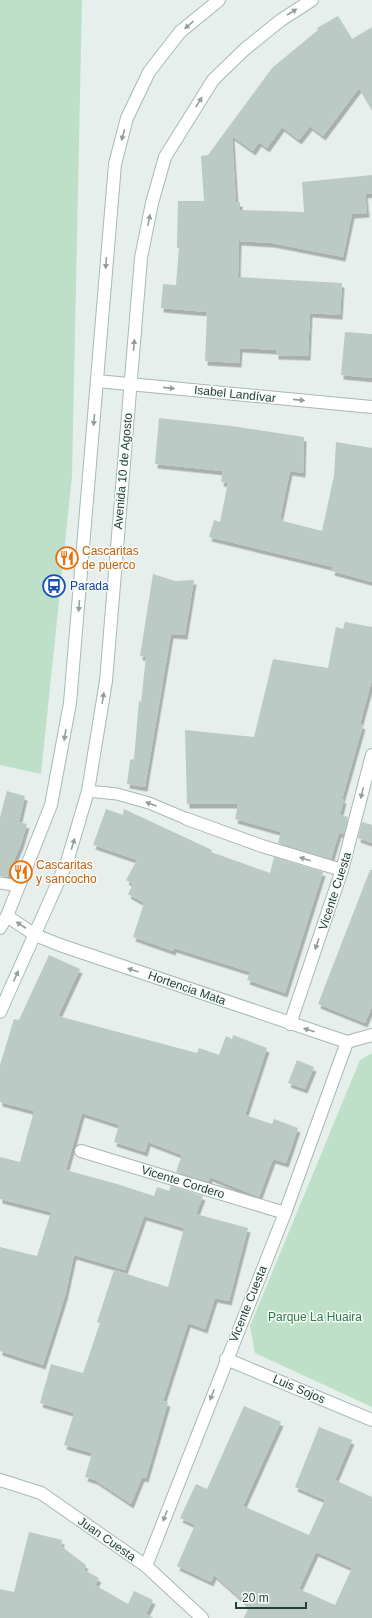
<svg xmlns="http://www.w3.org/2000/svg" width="372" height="1618" font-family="Helvetica,sans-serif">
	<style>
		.green { fill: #bfe0c8 }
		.building { fill: #bbcac4; fill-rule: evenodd; filter: url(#shadow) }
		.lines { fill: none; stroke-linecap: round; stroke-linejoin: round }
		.lane-casing { stroke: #a8b8b2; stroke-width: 13 }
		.street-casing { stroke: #a8b8b2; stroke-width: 14 }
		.secondary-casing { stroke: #a4bbb3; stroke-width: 14 }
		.lane { stroke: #fff; stroke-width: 11 }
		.street { stroke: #fff; stroke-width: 12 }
		.secondary { stroke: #fff; stroke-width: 12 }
		.oneway { fill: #92a09c }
		.labels { text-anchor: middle; stroke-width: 3; stroke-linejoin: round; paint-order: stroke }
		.street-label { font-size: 12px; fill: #24423a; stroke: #f7fbf9 }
		.food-label { font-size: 12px; fill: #c56008; stroke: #f7fbf9; text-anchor: start }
		.transit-label { font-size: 12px; fill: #164399; stroke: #f7fbf9; text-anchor: start }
		.park-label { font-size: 12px; fill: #2d7a4b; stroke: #f7fbf9 }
	</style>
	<defs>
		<filter id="shadow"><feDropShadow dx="2.5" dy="4.5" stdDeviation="0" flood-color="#0004"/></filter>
	</defs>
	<rect width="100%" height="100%" fill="#e6efeb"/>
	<!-- green -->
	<g class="green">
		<polygon points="0,0 82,0 72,476 41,774 0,765"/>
		<polygon points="372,1053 372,1407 255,1353 250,1326 360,1060"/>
	</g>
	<!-- building -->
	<g class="building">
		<polygon points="338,16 352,39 372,27 372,110 359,88 323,136 310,126 299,140 282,127 267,148 259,142 253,151 232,136 236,202 240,202 240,210 304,212 302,182 372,175 372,193 365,194 367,213 352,214 343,257 272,243 239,241 238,277 342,283 340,315 310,313 308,356 276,355 276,350 240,348 239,363 205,361 207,312 161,308 163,284 176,285 179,248 177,248 178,201 204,201 201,156 208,155 272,68 318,30 317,28"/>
		<polygon points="345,332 372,334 372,378 341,375"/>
		<polygon points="159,418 231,426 304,437 303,473 290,471 280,519 283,519 283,521 322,531 334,476 336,442 372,448 372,582 332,571 333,567 209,537 214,520 220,522 228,483 221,482 223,471 155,464"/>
		<polygon points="153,574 175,581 194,580 185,635 171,634 145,787 127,784 130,760 134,759 139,701 141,702 146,657 140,656"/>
		<polygon points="345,622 372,627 372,680 360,724 363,725 342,799 344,799 340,815 348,817 344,834 339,833 331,859 278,843 281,832 235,819 238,804 187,804 185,730 254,737 273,659 328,668 336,627 343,629"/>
		<polygon points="7,791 25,796 19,822 27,824 21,844 7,877 0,876 0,817"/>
		<polygon points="106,809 123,815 124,809 212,850 211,852 270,873 274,857 323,872 285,993 247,980 250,972 174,948 173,951 133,937 144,903 128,894 133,884 126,880 137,860 93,845"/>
		<polygon points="362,822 372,825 372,843 358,838"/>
		<polygon points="370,870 372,870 372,1006 365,1023 318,1004"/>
		<polygon points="49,955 80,969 58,1016 197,1053 199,1048 219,1055 226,1036 232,1039 233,1035 267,1048 245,1115 272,1124 274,1119 298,1128 286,1163 273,1159 259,1197 210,1177 208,1182 176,1172 182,1155 148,1142 145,1152 114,1142 119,1125 82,1113 66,1170 117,1184 154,1196 157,1187 169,1191 171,1186 203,1196 196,1214 248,1228 229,1301 215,1298 205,1329 188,1323 163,1401 168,1402 146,1478 142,1477 131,1504 95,1480 85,1477 92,1453 64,1445 74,1413 40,1403 51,1364 83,1373 100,1323 97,1322 114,1270 168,1287 184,1228 144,1216 125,1270 74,1255 65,1296 43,1365 0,1351 0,1247 37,1256 51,1212 0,1199 0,1157 20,1162 34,1111 0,1102 0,1065 14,1019 19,1020"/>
		<polygon points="297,1060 314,1067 305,1089 288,1083"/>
		<path d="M244 1406 281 1422 243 1506 309 1535 325 1500 295 1487 319 1427 352 1440 335 1480 372 1497V1618H244L249 1606 214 1575 211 1582 177 1566 195 1525 180 1518 196 1484 207 1489ZM316 1552 352 1568 335 1605 299 1589Z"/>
		<polygon points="29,1532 62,1540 61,1546 86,1565 84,1570 99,1578 95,1585 128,1604 134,1591 153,1600 146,1614 154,1618 0,1618 0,1589 14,1592"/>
	</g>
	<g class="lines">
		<!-- lane casing -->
		<g class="lane-casing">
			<g id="lane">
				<polyline points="88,791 117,794 149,803 187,819"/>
				<polyline points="0,883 19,886"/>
			</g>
		</g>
		<!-- street casing -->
		<g class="street-casing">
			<g id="street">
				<polyline points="97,381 372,407"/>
				<polyline points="187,819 262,846 342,870"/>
				<polyline points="7,916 35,935 60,945 347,1042 372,1035"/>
				<polyline points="290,1024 342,870 372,755"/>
				<polyline points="81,1151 285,1213"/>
				<polyline points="226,1359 372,1420"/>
				<polyline points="0,1480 41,1493 146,1566 202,1618"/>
				<polyline points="146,1566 285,1213 347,1042"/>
			</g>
		</g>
		<!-- secondary casing -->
		<g class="secondary-casing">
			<g id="secondary">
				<polyline points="0,928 7,916 51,805 70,703 115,164 127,118 149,72 180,32 219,0"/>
				<polyline points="0,1012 67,862 88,791 106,681 141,258 152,203 165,157 213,80 245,49 281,20 312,0"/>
			</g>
		</g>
		<!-- lane -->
		<use href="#lane" class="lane"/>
		<!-- street -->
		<use href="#street" class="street"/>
		<!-- secondary -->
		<use href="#secondary" class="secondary"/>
	</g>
	<!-- one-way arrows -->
	<defs><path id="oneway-solid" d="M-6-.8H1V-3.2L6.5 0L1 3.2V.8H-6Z"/></defs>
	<g class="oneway">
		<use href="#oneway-solid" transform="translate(292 12) rotate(-32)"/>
		<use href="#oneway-solid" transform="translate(189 25) rotate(140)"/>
		<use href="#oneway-solid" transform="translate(199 102) rotate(-57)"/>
		<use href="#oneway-solid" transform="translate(123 135) rotate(105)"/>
		<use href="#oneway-solid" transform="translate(149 220) rotate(-79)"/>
		<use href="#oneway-solid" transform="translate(106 263) rotate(94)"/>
		<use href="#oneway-solid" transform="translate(134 345) rotate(-85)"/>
		<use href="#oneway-solid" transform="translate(169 388) rotate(6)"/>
		<use href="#oneway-solid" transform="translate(299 400) rotate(6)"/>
		<use href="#oneway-solid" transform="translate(94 420) rotate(95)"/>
		<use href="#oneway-solid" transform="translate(79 606) rotate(95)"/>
		<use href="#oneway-solid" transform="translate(103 698) rotate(-81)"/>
		<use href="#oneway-solid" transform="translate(65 735) rotate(99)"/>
		<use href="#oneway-solid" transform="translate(362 793) rotate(104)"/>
		<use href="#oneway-solid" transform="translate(151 804) rotate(-160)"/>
		<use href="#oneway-solid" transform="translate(73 844) rotate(-73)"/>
		<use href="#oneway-solid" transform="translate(305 859) rotate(-163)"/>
		<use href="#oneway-solid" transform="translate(21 925) rotate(-147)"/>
		<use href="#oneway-solid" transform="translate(317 944) rotate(109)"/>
		<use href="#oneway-solid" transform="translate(133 970) rotate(-161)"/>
		<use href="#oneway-solid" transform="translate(16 976) rotate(-65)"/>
		<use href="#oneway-solid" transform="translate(309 1030) rotate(-162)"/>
		<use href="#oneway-solid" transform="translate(212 1395) rotate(111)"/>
		<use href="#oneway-solid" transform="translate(165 1516) rotate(111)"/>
	</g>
	<!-- icons -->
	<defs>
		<g id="restaurant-ring" transform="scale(1.15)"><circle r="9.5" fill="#f7fbf9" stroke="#e8710a" stroke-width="1.5"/><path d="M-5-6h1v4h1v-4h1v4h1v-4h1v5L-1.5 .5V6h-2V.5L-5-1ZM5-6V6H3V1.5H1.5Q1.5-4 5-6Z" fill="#e8710a"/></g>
		<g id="bus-ring" transform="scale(1.15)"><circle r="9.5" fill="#f7fbf9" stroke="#1a4fb4" stroke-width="1.5"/><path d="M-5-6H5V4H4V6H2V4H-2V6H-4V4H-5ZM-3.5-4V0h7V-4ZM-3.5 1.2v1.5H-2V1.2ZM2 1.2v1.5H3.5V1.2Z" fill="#1a4fb4"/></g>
	</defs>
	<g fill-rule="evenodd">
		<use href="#restaurant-ring" x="67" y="558"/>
		<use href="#bus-ring" x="54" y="586"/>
		<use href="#restaurant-ring" x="21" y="872"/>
	</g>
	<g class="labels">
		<!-- street labels -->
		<g class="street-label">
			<text transform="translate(235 394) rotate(6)" y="4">Isabel Landívar</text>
			<text transform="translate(123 471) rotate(-85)" y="4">Avenida 10 de Agosto</text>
			<text transform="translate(335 891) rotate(-72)" y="4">Vicente Cuesta</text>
			<text transform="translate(187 988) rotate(19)" y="4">Hortencia Mata</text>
			<text transform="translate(183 1182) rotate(17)" y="4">Vicente Cordero</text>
			<text transform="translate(248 1304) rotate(-68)" y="4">Vicente Cuesta</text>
			<text transform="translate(299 1389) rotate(23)" y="4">Luis Sojos</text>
			<text transform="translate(107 1539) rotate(35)" y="4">Juan Cuesta</text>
		</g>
		<!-- food labels -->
		<g class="food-label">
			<text x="82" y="555">Cascaritas<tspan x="82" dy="14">de puerco</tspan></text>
			<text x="36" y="869">Cascaritas<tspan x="36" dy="14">y sancocho</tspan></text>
		</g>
		<!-- transit labels -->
		<g class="transit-label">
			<text x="70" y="590">Parada</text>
		</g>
		<!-- park labels -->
		<g class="park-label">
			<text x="315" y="1321">Parque La Huaira</text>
		</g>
	</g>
	<!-- scale -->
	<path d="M236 1602v6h70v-6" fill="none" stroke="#24423a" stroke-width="2"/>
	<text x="242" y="1602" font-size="12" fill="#24423a" stroke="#f7fbf9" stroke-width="3" paint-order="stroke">20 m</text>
</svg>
